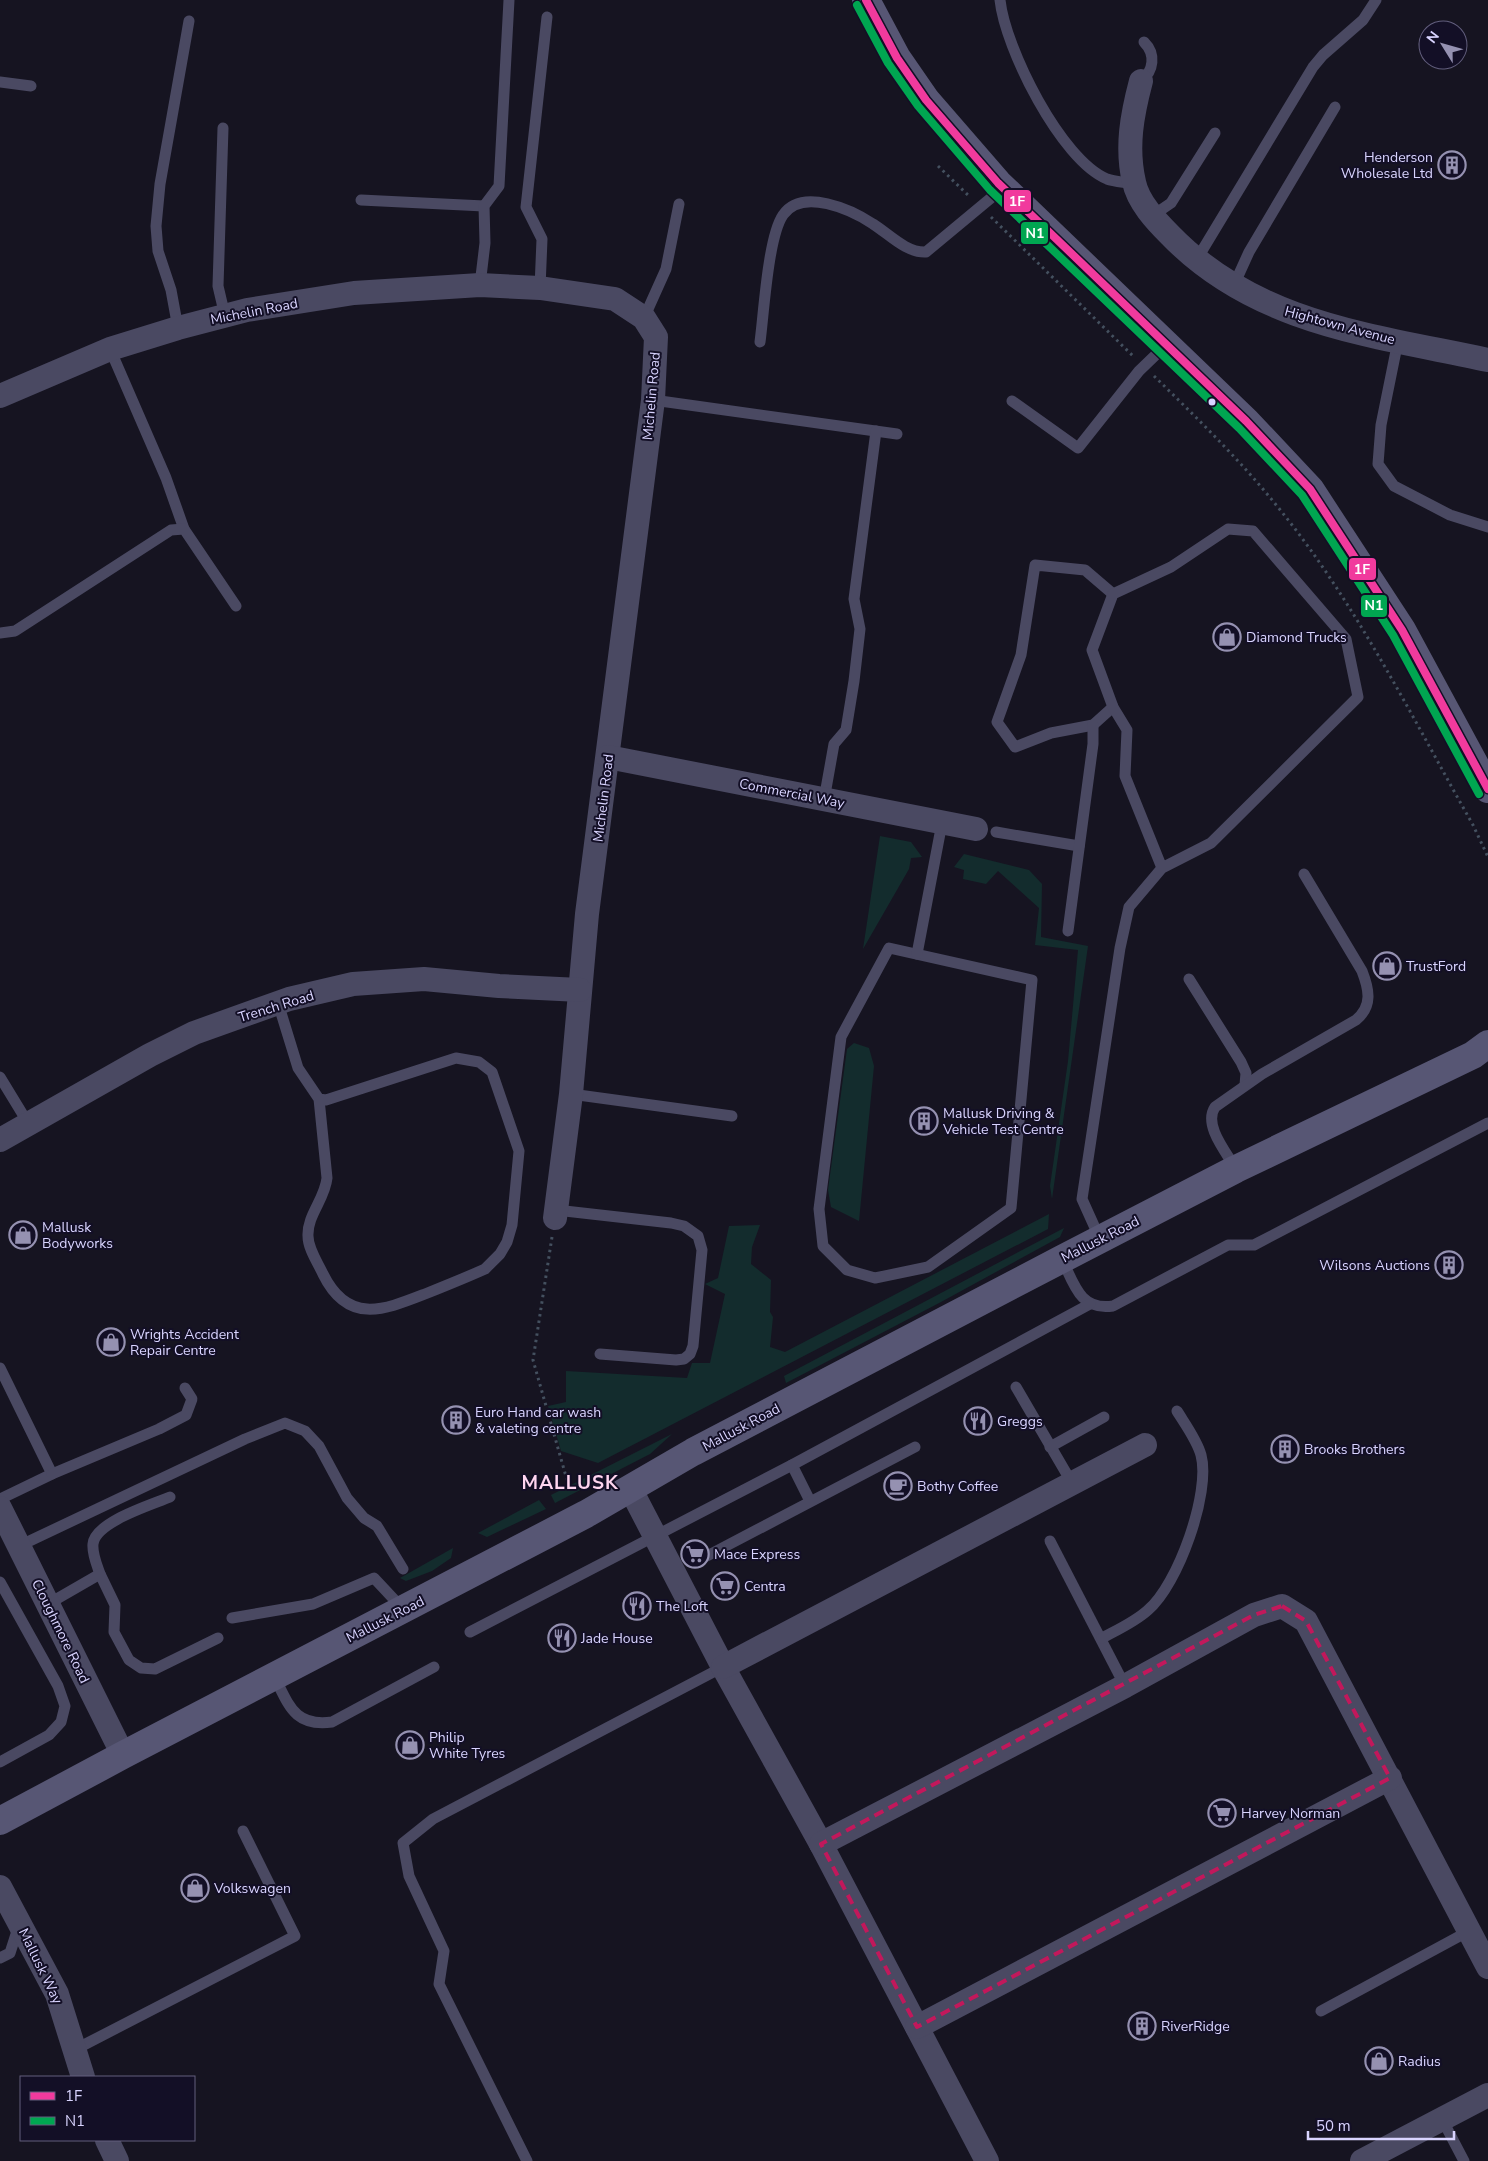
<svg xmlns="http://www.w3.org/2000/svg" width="1488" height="2161" font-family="'Nunito Sans',sans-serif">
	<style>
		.green { fill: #132c2d }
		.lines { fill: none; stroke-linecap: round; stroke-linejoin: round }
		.path { stroke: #44505f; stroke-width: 3; stroke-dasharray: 2.5 4; stroke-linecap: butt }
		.service { stroke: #4a4962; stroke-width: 11 }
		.minor { stroke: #4a4962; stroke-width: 24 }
		.secondary { stroke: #575674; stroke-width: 28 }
		.bus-1-casing { stroke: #130f26; stroke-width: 11 }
		.bus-2-casing { stroke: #130f26; stroke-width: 11 }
		.bus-1 { stroke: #f13a9d; stroke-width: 8 }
		.bus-2 { stroke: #00a651; stroke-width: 8 }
		.marked { fill: none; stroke: #c2185b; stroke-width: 4; stroke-dasharray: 10 6; stroke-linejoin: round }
		.bus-dot { fill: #d9d4ff; stroke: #130f26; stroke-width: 2 }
		.labels { text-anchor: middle; stroke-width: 4; stroke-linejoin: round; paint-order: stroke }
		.poi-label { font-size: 14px; fill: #d9d4ff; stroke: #130f26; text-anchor: start }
		.street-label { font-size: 14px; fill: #d9d4ff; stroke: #130f26 }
		.district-label { font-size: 19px; font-weight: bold; letter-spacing: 1px; fill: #ffd6f0; stroke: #130f26 }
		.line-badge { stroke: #130f26; stroke-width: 2 }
		.badge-label { font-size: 14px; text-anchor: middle; font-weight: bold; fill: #fff }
	</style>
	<rect width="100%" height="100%" fill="#161421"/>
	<!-- green -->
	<g class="green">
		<polygon points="880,836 911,842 922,857 911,858 909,869 863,949"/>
		<polygon points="964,854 1029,870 1042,884 1041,937 1088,946 1052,1199 1050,1186 1068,1061 1078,950 1035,945 1039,908 998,871 986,884 963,879 964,870 954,867"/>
		<polygon points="854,1043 869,1048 874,1066 859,1221 831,1207 828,1190 847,1049"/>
		<polygon points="1049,1214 1048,1229 598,1463 561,1451 548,1406 566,1402 566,1371 687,1378 692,1363 710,1363 725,1294 705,1284 718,1278 729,1226 760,1225 752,1247 751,1264 771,1280 770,1312 773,1317 770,1347 785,1352"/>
		<polygon points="1064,1228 1060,1237 941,1302 786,1383 784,1376"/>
		<polygon points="672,1434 650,1454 555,1503 551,1495"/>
		<polygon points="539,1500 546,1509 487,1537 478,1533"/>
		<polygon points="453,1548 451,1558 432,1571 406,1581 400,1578"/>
	</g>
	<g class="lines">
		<!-- path -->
		<g class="path">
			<polyline points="938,166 970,197"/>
			<polyline points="991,217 1133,356"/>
			<path d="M1154 376C1198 419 1243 463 1281 511 1357 605 1414 721 1473 825L1488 857"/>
			<polyline points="552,1237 533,1360 567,1480"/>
		</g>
		<!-- service -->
		<g class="service">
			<path d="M1000 0C1005 48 1061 160 1107 179 1115 182 1126 182 1134 184"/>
			<path d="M1141 81C1154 71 1156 54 1144 42"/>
			<polyline points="0,82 31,86"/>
			<polyline points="223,128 218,286 225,316"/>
			<polyline points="361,200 484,206"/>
			<polyline points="1152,216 1171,203 1215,133"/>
			<polyline points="1197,259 1313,67 1323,55 1363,20 1376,0"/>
			<polyline points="480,285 485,243 484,206 499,186 509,0"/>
			<polyline points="1234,285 1249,252 1335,107"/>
			<polyline points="540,288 542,239 526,207 547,17"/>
			<polyline points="644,318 666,269 679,204"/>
			<polyline points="178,328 171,290 158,251 156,226 160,184 189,21"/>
			<polyline points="1398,341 1381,425 1378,464 1394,486 1450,515 1488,527"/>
			<path d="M760 342C764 312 768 237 783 215 802 187 852 210 873 224 889 234 906 253 926 252L1003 188"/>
			<polyline points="110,349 166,478 184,529"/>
			<polyline points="653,400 897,434"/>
			<polyline points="1012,401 1078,448 1139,371 1167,344"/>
			<polyline points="1113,594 1085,570 1035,565 1021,655 997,722 1015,747 1051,733 1093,725 1113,707"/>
			<polyline points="0,633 15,631 171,530 184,529 236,606"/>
			<polyline points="824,800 834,744 846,730 854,681 860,629 854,599 876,431"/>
			<polyline points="996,832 1079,846"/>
			<polyline points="1068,931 1093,744 1093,725"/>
			<polygon points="889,948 1032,980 1011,1208 928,1267 875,1278 847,1270 823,1246 819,1209 841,1037"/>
			<polyline points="917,954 942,823"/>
			<polyline points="1189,979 1241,1062 1246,1073 1245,1085"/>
			<path d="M278 1003 298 1068 319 1099 326 1100 456 1058 479 1062 492 1072 519 1151 512 1225 507 1242 500 1254 485 1269C465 1278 445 1286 425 1294 384 1310 348 1325 323 1274 318 1263 308 1249 308 1236 307 1215 325 1199 327 1178L319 1099"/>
			<polyline points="0,1077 28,1123"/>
			<polyline points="571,1094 732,1116"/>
			<path d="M1236 1169C1226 1152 1203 1125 1215 1107L1262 1074 1356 1020C1373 1006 1369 989 1362 971L1304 874"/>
			<polyline points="556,1210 671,1223 684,1226 698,1236 702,1250 693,1346 690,1354 684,1359 676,1360 600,1354"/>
			<polyline points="1100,1239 1082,1199 1120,948 1129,907 1162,868 1211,843 1358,697 1346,639 1253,531 1228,529 1171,567 1113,594 1092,650 1113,707 1127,730 1125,776 1162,868"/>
			<path d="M1062 1259C1074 1284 1080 1311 1113 1306L1228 1245H1254L1488 1123"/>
			<polyline points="0,1368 52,1474 0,1499"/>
			<polyline points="1016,1387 1072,1483"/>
			<polyline points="1050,1447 1104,1417"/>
			<polyline points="792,1465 810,1501"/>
			<polyline points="52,1474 159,1429 186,1415 192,1399 185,1388"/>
			<polyline points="1050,1541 1125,1686"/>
			<polyline points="19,1546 245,1439 285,1423 305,1431 319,1446 347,1498 364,1518 377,1526 403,1569"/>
			<polyline points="707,1556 915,1447"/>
			<path d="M100 1574C97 1565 92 1554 93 1544 95 1522 151 1505 170 1497"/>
			<polyline points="0,1582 58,1686 65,1706 61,1722 49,1735 0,1762"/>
			<polyline points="48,1604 100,1574 115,1605 114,1632 129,1660 141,1668 155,1669 218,1638"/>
			<polyline points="232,1618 313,1604 374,1578 403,1609"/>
			<polyline points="470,1632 792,1465 1090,1304"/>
			<path d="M1102 1638C1117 1630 1135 1622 1148 1610 1178 1585 1211 1492 1201 1455 1197 1440 1185 1424 1177 1411"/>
			<path d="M274 1676C289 1705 294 1727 332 1722L434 1667"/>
			<polyline points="0,1958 10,1953 19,1925"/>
			<polyline points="1321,2011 1469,1931"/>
			<polyline points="74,2050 295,1936 243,1831"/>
			<polyline points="1442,2119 1464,2161"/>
			<polyline points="527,2161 439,1984 444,1951 409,1876 403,1843 433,1819 723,1667"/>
		</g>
		<!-- minor -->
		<g class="minor">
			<path d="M1141 81C1132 115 1126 147 1134 182 1138 202 1156 221 1170 235 1256 324 1372 335 1488 360"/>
			<polyline points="0,396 110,349 178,328 247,310 354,293 480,285 540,288 615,299 644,318 656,337 653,400 587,914 571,1094 555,1218"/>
			<polyline points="608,757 976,829"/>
			<polyline points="0,1140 150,1055 194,1033 289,999 353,984 424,979 499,986 580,990"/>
			<polyline points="630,1488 723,1667 821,1844 987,2161"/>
			<polyline points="0,1508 123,1755"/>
			<polyline points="723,1667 1145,1445"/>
			<polyline points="821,1844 1125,1686 1254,1615 1282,1606 1306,1621 1488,1967"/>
			<polyline points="0,1887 57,1994 83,2077"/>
			<polyline points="917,2027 1390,1778"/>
			<polyline points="107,2140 117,2161"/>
			<polyline points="1362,2161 1488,2095"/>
		</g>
		<!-- secondary -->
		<g class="secondary">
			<polyline points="866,0 897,58 926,100 998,183 1246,421 1310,489 1402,630 1488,789"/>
			<polyline points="0,1821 123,1755 586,1514 693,1452 1062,1259 1236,1169 1473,1055 1488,1044"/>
		</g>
		<!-- bus-1 casing -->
		<g class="bus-1-casing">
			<polyline id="bus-1" points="866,0 897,58 926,100 998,183 1246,421 1310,489 1402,630 1488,789"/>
		</g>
		<!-- bus-2 casing -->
		<g class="bus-2-casing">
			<polyline id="bus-2" points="857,5 888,63 918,106 990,190 1239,428 1302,495 1393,635 1479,794"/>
		</g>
		<!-- bus-1 -->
		<use href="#bus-1" class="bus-1"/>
		<!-- bus-2 -->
		<use href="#bus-2" class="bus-2"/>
	</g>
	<!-- marked area -->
	<path class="marked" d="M1282 1606 1306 1621 1390 1778 917 2027 821 1844 1254 1615Z"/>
	<!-- icons -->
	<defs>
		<g id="building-ring" transform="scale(1.4375)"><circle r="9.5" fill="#130f26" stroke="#9591b1" stroke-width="1.5"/><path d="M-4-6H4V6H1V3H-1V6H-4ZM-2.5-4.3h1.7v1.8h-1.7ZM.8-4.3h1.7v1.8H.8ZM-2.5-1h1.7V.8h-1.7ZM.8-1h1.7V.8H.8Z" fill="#9591b1"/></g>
		<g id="shop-ring" transform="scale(1.4375)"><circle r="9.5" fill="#130f26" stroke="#9591b1" stroke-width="1.5"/><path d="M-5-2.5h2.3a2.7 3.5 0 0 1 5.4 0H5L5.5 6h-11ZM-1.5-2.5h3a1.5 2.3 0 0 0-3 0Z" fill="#9591b1"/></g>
		<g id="restaurant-ring" transform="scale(1.4375)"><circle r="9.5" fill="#130f26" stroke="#9591b1" stroke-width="1.5"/><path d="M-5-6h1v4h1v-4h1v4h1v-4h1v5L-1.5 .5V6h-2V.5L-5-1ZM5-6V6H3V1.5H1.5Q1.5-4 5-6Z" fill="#9591b1"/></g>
		<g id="cafe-ring" transform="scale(1.4375)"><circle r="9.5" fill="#130f26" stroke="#9591b1" stroke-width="1.5"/><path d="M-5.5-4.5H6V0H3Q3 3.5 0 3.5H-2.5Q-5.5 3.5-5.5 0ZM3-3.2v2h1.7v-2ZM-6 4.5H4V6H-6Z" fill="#9591b1"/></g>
		<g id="supermarket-ring" transform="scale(1.4375)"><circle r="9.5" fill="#130f26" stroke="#9591b1" stroke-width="1.5"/><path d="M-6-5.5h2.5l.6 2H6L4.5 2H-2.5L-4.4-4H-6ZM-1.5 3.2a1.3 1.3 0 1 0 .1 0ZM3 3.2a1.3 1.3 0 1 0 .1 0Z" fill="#9591b1"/></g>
	</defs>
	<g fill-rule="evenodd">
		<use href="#building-ring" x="1452" y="165"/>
		<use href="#shop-ring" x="1227" y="637"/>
		<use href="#shop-ring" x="1387" y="966"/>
		<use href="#building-ring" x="924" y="1121"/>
		<use href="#shop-ring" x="23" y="1235"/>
		<use href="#building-ring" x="1449" y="1265"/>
		<use href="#shop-ring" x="111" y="1342"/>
		<use href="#building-ring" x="456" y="1420"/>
		<use href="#restaurant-ring" x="978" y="1421"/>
		<use href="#building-ring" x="1285" y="1449"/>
		<use href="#cafe-ring" x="898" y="1486"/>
		<use href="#supermarket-ring" x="695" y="1554"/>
		<use href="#supermarket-ring" x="725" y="1586"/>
		<use href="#restaurant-ring" x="637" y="1606"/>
		<use href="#restaurant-ring" x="562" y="1638"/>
		<use href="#shop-ring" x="410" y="1745"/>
		<use href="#supermarket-ring" x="1222" y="1813"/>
		<use href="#shop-ring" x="195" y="1888"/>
		<use href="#building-ring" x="1142" y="2026"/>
		<use href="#shop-ring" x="1379" y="2061"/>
	</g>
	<!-- markers -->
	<circle class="bus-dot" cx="1212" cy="402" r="4.5"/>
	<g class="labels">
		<!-- poi labels -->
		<g class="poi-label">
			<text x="1433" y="162" text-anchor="end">Henderson<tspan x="1433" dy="16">Wholesale Ltd</tspan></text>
			<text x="1246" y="642">Diamond Trucks</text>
			<text x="1406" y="971">TrustFord</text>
			<text x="943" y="1118">Mallusk Driving &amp;<tspan x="943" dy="16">Vehicle Test Centre</tspan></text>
			<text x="42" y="1232">Mallusk<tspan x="42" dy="16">Bodyworks</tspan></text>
			<text x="1430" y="1270" text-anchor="end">Wilsons Auctions</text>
			<text x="130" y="1339">Wrights Accident<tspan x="130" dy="16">Repair Centre</tspan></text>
			<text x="475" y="1417">Euro Hand car wash<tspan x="475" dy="16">&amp; valeting centre</tspan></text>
			<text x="997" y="1426">Greggs</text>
			<text x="1304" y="1454">Brooks Brothers</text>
			<text x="917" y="1491">Bothy Coffee</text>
			<text x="714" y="1559">Mace Express</text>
			<text x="744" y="1591">Centra</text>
			<text x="656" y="1611">The Loft</text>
			<text x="581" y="1643">Jade House</text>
			<text x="429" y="1742">Philip<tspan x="429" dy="16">White Tyres</tspan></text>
			<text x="1241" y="1818">Harvey Norman</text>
			<text x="214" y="1893">Volkswagen</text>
			<text x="1161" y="2031">RiverRidge</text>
			<text x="1398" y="2066">Radius</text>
		</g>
		<!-- street labels -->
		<g class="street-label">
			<text transform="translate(254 311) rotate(-11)" y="5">Michelin Road</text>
			<text transform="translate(1340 325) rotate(15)" y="5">Hightown Avenue</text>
			<text transform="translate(651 396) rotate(-85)" y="5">Michelin Road</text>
			<text transform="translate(792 793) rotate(11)" y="5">Commercial Way</text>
			<text transform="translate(603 798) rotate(-83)" y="5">Michelin Road</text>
			<text transform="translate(276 1006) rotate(-17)" y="5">Trench Road</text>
			<text transform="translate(1100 1239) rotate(-27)" y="5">Mallusk Road</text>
			<text transform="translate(741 1427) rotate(-28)" y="5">Mallusk Road</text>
			<text transform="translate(385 1619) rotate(-27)" y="5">Mallusk Road</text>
			<text transform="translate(61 1631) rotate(64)" y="5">Cloughmore Road</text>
			<text transform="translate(41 1966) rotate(64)" y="5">Mallusk Way</text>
		</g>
		<!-- district labels -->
		<g class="district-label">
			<text x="570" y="1489">MALLUSK</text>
		</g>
	</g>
	<g class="line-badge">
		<rect x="1003" y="189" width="29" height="24" rx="5" fill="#f13a9d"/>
		<rect x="1020" y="221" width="29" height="24" rx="5" fill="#00a651"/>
		<rect x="1348" y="557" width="29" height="24" rx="5" fill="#f13a9d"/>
		<rect x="1360" y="594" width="28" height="24" rx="5" fill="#00a651"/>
	</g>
	<g class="badge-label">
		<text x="1017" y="206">1F</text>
		<text x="1035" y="238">N1</text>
		<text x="1362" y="574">1F</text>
		<text x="1374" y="610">N1</text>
	</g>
	<!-- legend -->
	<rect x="20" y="2076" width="175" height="65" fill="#130f26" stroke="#625e7d"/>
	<rect x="30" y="2092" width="25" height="8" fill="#f13a9d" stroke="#625e7d"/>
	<text x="65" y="2101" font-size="15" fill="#d9d4ff">1F</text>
	<rect x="30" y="2117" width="25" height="8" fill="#00a651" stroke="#625e7d"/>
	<text x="65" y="2126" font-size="15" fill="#d9d4ff">N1</text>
	<!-- north arrow -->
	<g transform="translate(1443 45) rotate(307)"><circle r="24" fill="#130f26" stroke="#625e7d"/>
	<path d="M0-4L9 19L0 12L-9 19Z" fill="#9591b1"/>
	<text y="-8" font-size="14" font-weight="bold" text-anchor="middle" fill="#d9d4ff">N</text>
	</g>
	<!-- scale -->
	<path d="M1308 2131v8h146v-8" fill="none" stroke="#d9d4ff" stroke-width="2.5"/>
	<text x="1316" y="2131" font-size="15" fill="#d9d4ff" stroke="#130f26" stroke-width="4" paint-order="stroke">50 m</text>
</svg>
